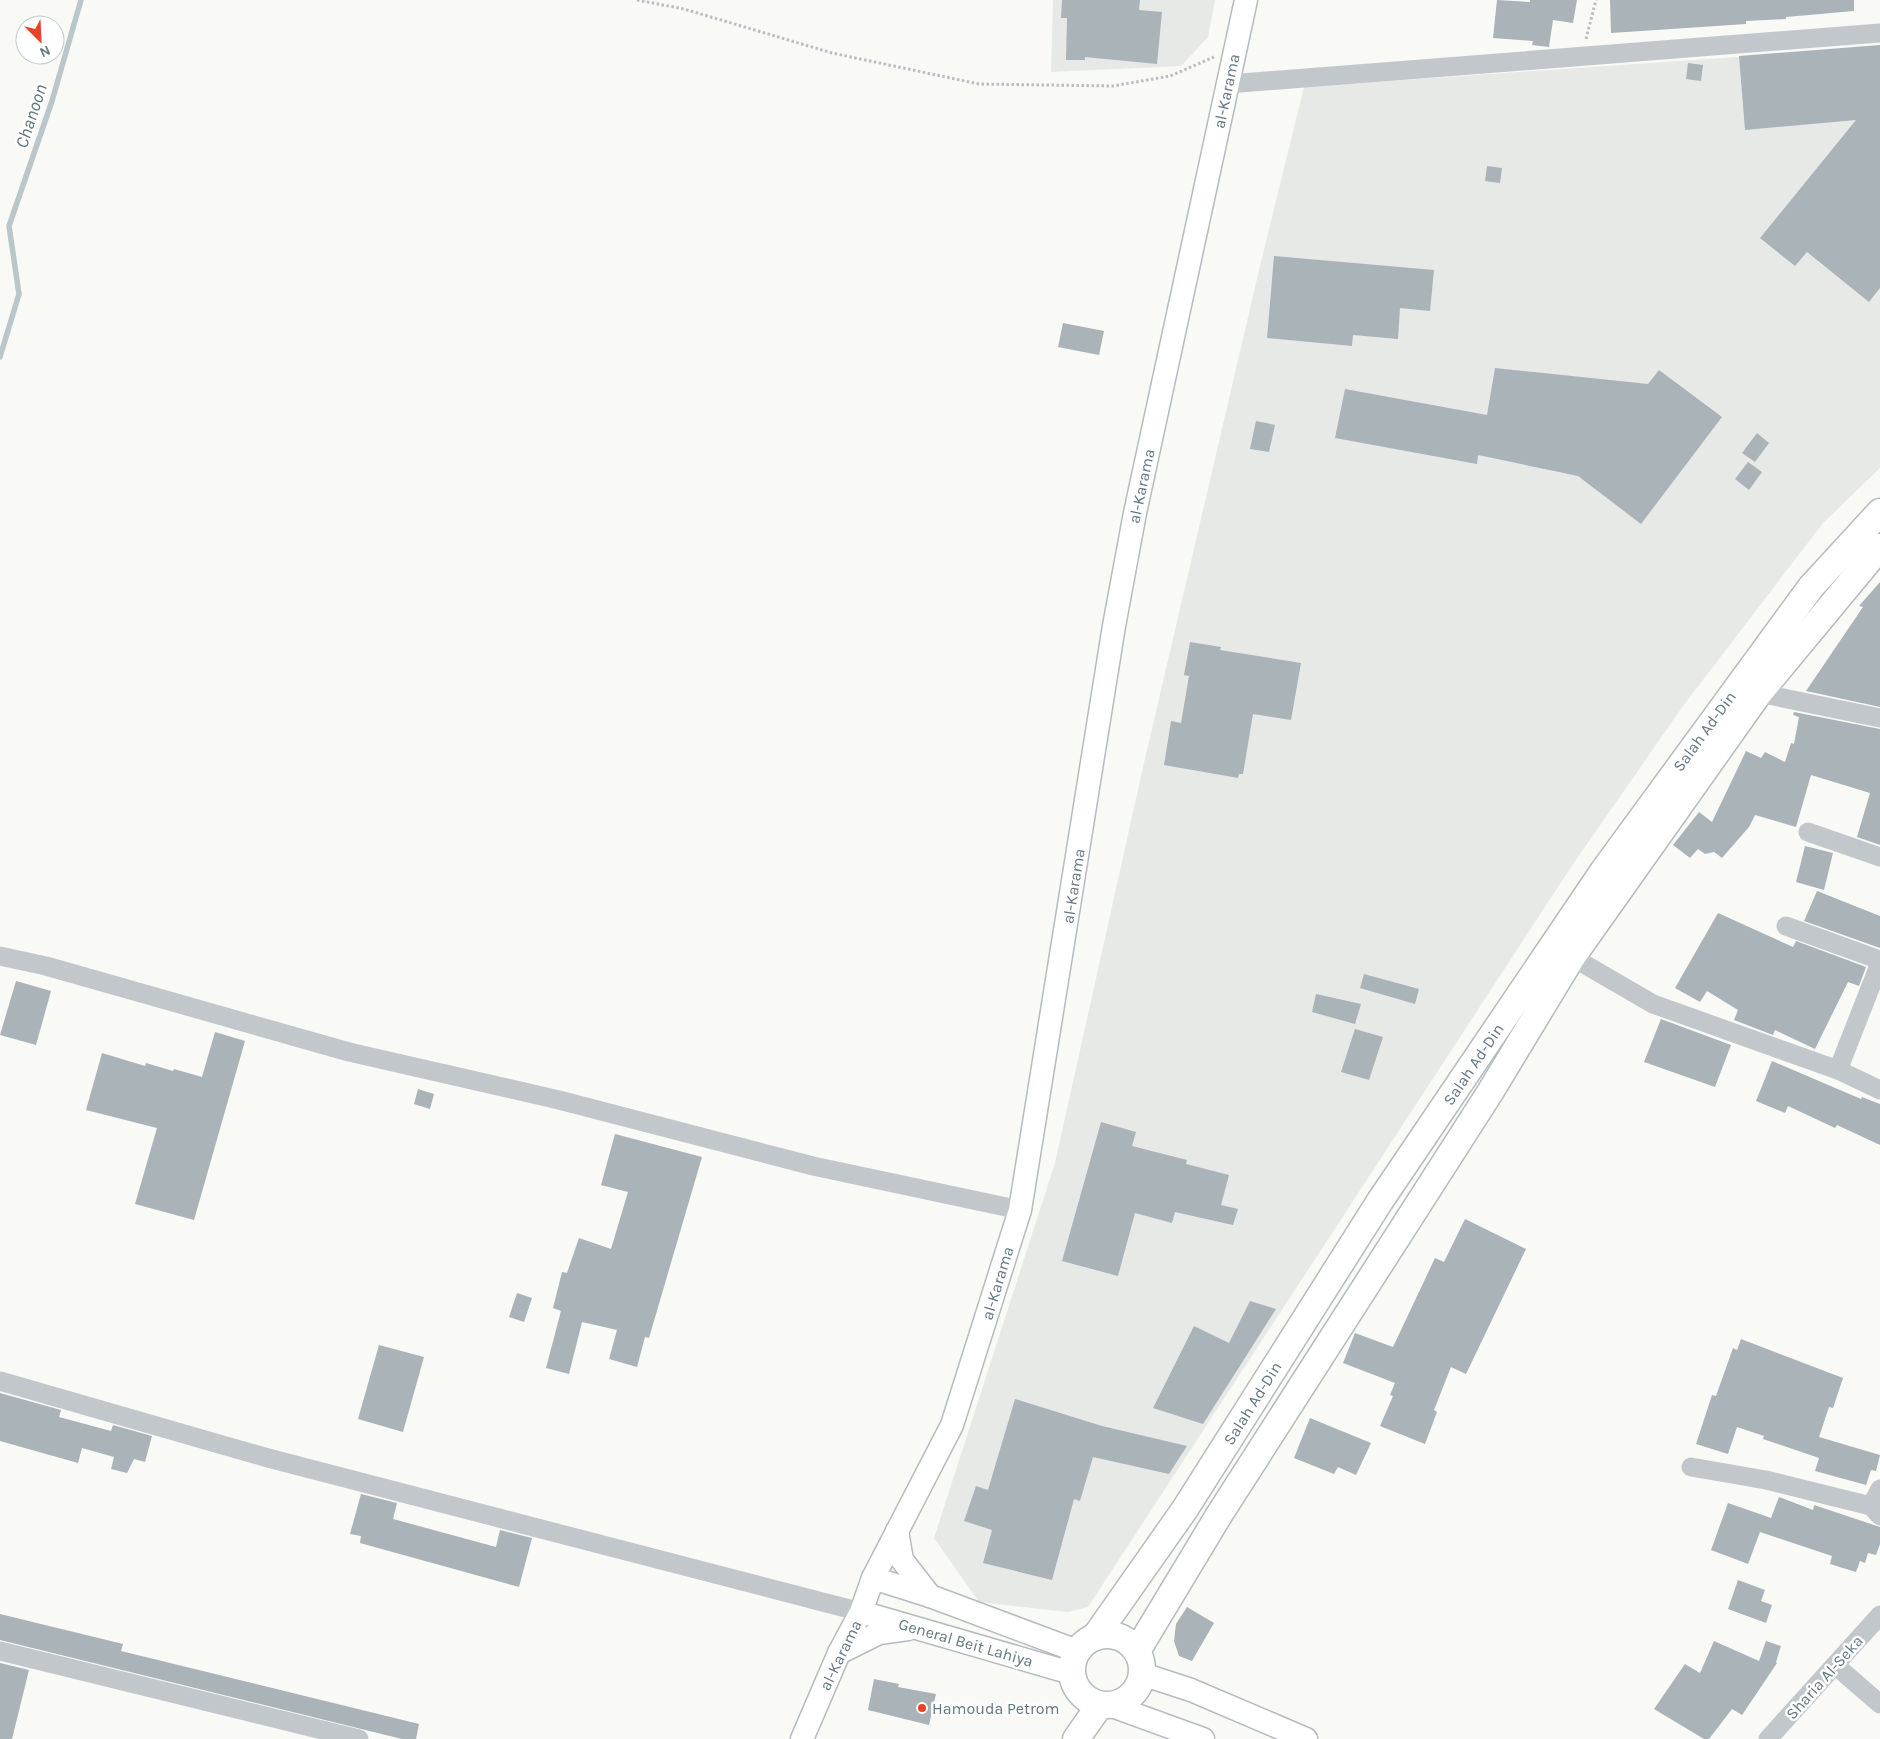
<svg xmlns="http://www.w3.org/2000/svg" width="1880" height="1739" font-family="Karla,sans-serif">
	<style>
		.built { fill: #e7e9e7 }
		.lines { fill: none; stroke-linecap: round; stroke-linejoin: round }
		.stream { stroke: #b9c7ca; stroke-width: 5.5 }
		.building { fill: #a9b3b8 }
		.major-casing { stroke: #b5bbbf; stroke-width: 25 }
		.highway-casing { stroke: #b5babd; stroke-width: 29 }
		.path { stroke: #babec1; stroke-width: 3; stroke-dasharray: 2.5 2.5; stroke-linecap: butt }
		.minor { stroke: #c2c7cb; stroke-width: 19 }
		.major { stroke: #fff; stroke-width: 22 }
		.highway { stroke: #fff; stroke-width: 26 }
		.poi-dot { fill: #e94226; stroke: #fff; stroke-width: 2 }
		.labels { text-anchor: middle; stroke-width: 5; stroke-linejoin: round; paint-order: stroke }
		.street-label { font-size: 16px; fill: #637782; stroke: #fff }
		.poi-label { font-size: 16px; fill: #637782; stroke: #fff; text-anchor: start }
		.water-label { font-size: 18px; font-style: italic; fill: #5e777c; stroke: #fff }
	</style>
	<rect width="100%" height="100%" fill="#f9f9f6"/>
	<!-- built -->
	<g class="built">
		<polygon points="1053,0 1215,0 1208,37 1181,66 1051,72"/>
		<polygon points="1880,47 1880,468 1823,523 1683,706 1571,867 1088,1607 1068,1612 979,1602 934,1538 1055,1163 1144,763 1260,266 1304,87"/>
	</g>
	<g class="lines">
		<!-- stream -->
		<polyline class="stream" points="0,357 19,294 9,226 52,101 81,0"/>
	</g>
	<!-- building -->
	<g class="building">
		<polygon points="1062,0 1140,0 1139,10 1162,12 1157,64 1085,57 1085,60 1066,60 1067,18 1061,18"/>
		<polygon points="1497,0 1530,2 1530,0 1577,0 1573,23 1553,20 1549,47 1532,45 1533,41 1493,38"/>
		<polygon points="1610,0 1854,0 1854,11 1786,17 1786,19 1746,21 1746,24 1611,33"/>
		<polygon points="1880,45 1880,288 1869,302 1807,252 1795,266 1760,238 1856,120 1745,130 1739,56"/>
		<polygon points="1688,63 1703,65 1701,81 1686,79"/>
		<polygon points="1487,166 1502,168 1500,183 1485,181"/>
		<polygon points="1274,256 1434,270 1430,311 1400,308 1398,339 1353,335 1352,346 1267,338"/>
		<polygon points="1063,323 1104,331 1099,355 1058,347"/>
		<polygon points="1495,368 1648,384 1659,370 1722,417 1641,524 1578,476 1478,455 1477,464 1335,438 1345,389 1487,415"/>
		<polygon points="1256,421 1275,425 1269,452 1250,449"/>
		<polygon points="1757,433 1769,443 1755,462 1742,453"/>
		<polygon points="1748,462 1762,472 1749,490 1735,479"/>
		<polygon points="1880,582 1880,707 1806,691 1863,607 1859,606"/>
		<polygon points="1190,642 1221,647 1220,650 1301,663 1291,720 1253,714 1243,774 1239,774 1238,778 1164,765 1171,721 1181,723 1189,676 1184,675"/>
		<polygon points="1794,712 1880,729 1880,845 1857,837 1870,793 1811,775 1796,827 1755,815 1749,827 1722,858 1714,852 1705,854 1698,849 1690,858 1673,845 1699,812 1712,822 1746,751 1761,758 1765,752 1785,762 1791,743 1794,744 1799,717 1793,715"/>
		<polygon points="1805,846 1833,853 1824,890 1796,882"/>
		<polygon points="1817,891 1880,916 1880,948 1804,921"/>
		<polygon points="1718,913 1793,947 1796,941 1866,967 1859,986 1848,982 1815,1049 1775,1030 1773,1035 1734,1020 1738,1010 1707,991 1700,1002 1675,988"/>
		<polygon points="1364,974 1419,989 1415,1004 1360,988"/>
		<polygon points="16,981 51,991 36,1045 0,1035"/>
		<polygon points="1316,994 1361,1004 1355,1024 1312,1012"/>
		<polygon points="1661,1019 1731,1045 1715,1087 1644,1062"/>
		<polygon points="1355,1029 1383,1037 1369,1080 1341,1072"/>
		<polygon points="215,1032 245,1041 194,1220 135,1204 157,1128 86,1110 102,1053 145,1066 146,1063 173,1071 174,1069 202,1077"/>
		<polygon points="1772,1061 1861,1099 1862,1097 1880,1104 1880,1145 1837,1125 1835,1128 1788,1106 1785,1113 1756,1101"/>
		<polygon points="418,1089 434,1094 430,1109 414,1104"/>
		<polygon points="1101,1122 1136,1132 1132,1146 1187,1160 1186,1164 1229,1175 1221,1205 1238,1209 1233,1225 1175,1212 1172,1223 1135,1213 1118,1276 1062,1261"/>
		<polygon points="615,1134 702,1157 649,1338 645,1337 637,1367 609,1359 617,1330 582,1322 569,1374 546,1368 561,1311 553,1308 562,1272 567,1273 579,1238 611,1249 628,1192 601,1185"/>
		<polygon points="1465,1219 1526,1249 1466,1374 1451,1367 1434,1410 1437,1412 1425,1444 1380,1426 1393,1396 1390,1395 1395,1383 1343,1363 1355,1333 1393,1347 1435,1258 1444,1262"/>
		<polygon points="517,1293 532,1298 524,1322 509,1317"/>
		<polygon points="1250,1301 1276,1309 1203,1424 1153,1408 1194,1326 1229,1343"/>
		<polygon points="1741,1339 1843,1378 1833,1408 1829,1407 1819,1437 1880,1455 1876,1471 1871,1470 1866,1485 1815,1471 1819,1458 1763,1439 1764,1436 1737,1427 1728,1454 1696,1444 1712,1395 1716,1396 1733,1348 1737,1350"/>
		<polygon points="379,1345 424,1357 403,1432 358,1419"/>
		<polygon points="0,1393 61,1410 59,1417 111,1431 113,1425 152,1436 145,1462 134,1459 127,1473 111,1469 114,1457 82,1448 78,1463 0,1441"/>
		<polygon points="1015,1399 1102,1426 1187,1446 1169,1474 1093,1457 1080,1501 1074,1499 1052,1580 983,1563 992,1530 964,1521 976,1486 988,1490"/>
		<polygon points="1310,1418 1371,1443 1356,1475 1338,1467 1334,1474 1294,1458"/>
		<polygon points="361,1494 397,1503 393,1519 496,1547 500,1530 532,1538 519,1587 360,1543 361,1536 350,1534"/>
		<polygon points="1779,1497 1813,1510 1814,1505 1880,1527 1880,1544 1876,1555 1868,1553 1865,1563 1860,1561 1856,1572 1830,1564 1832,1556 1760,1532 1748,1564 1711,1550 1728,1503 1771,1518"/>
		<polygon points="1738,1580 1765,1590 1761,1601 1772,1605 1766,1623 1728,1609"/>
		<polygon points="1187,1607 1214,1623 1192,1661 1179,1656 1174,1641 1176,1624"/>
		<polygon points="0,1614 123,1644 121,1651 419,1724 416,1739 402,1739 0,1640"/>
		<polygon points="1714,1641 1759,1661 1766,1641 1781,1646 1776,1662 1777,1663 1742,1715 1732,1709 1709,1739 1704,1739 1654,1709 1685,1664 1700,1673"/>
		<polygon points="0,1663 29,1670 12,1739 0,1739"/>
		<polygon points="874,1679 899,1684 898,1687 936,1694 929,1725 868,1710"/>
	</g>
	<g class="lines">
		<!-- major casing -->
		<g class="major-casing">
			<g id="major">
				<polyline points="897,1531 902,1560 930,1596"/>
				<polyline points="873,1578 930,1596 1077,1651"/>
				<polyline points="861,1612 1071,1673"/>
				<polyline points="839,1653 879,1633 908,1629"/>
				<polyline points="1142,1674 1191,1690 1306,1739"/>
				<polyline points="1112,1706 1203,1739"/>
				<polyline points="802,1739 839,1653 861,1612 873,1578 952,1425 1020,1210 1114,626 1135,513 1246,0"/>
			</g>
		</g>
		<!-- highway casing -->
		<g class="highway-casing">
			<g id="highway">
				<circle cx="1107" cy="1670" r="35"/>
				<polyline points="1095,1637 1185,1509 1380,1201 1604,870 1811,587 1880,512"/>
				<polyline points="1137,1651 1219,1515 1489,1094 1572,957 1759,693 1880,547"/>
				<polyline points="1076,1739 1100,1705"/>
			</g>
		</g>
		<!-- path -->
		<g class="path">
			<polyline points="637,0 684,9 832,53 979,84 1113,86 1170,76 1214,57"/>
			<polyline points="1586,39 1596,0"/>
		</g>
		<!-- minor -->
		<g class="minor">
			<polyline points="1228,84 1880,33"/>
			<polyline points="1759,693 1880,718"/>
			<polyline points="1808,832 1880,857"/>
			<polyline points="1786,926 1880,960"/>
			<polyline points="0,956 46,966 349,1052 559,1100 813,1166 1020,1210"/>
			<polyline points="1572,957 1653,1004 1838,1070 1880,1090"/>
			<polyline points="1838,1070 1880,963"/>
			<polyline points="0,1381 268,1458 861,1612"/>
			<polyline points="1691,1467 1766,1480 1871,1506 1880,1516"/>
			<polyline points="1871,1506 1880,1489"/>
			<polyline points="0,1651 359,1739"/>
			<polyline points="1835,1665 1880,1704"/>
			<polyline points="1768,1739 1880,1615"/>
		</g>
		<!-- major -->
		<use href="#major" class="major"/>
		<!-- highway -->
		<use href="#highway" class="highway"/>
	</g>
	<!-- markers -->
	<circle class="poi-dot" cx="922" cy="1708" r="5"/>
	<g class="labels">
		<!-- street labels -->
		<g class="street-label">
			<text transform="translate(1226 91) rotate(-78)" y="6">al-Karama</text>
			<text transform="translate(1141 486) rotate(-78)" y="6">al-Karama</text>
			<text transform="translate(1704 731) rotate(-54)" y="6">Salah Ad-Din</text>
			<text transform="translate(1073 886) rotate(-81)" y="6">al-Karama</text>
			<text transform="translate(1473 1064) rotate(-56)" y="6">Salah Ad-Din</text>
			<text transform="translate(997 1283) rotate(-73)" y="6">al-Karama</text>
			<text transform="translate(1252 1403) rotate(-58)" y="6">Salah Ad-Din</text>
			<text transform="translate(966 1642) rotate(16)" y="6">General Beit Lahiya</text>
			<text transform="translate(840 1655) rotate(-64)" y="6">al-Karama</text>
			<text transform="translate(1824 1677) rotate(-48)" y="6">Sharia Al-Seka</text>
		</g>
		<!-- poi labels -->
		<g class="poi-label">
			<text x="932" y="1714">Hamouda Petrom</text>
		</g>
		<!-- water labels -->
		<g class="water-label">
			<text transform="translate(31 116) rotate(-72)" y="6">Chanoon</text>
		</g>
	</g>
	<!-- north arrow -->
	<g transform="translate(40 40) rotate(156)"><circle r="24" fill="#ffffff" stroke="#c1c9cd"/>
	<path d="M0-4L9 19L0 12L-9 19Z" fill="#e94226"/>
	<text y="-8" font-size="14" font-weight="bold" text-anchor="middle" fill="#637782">N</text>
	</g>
</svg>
